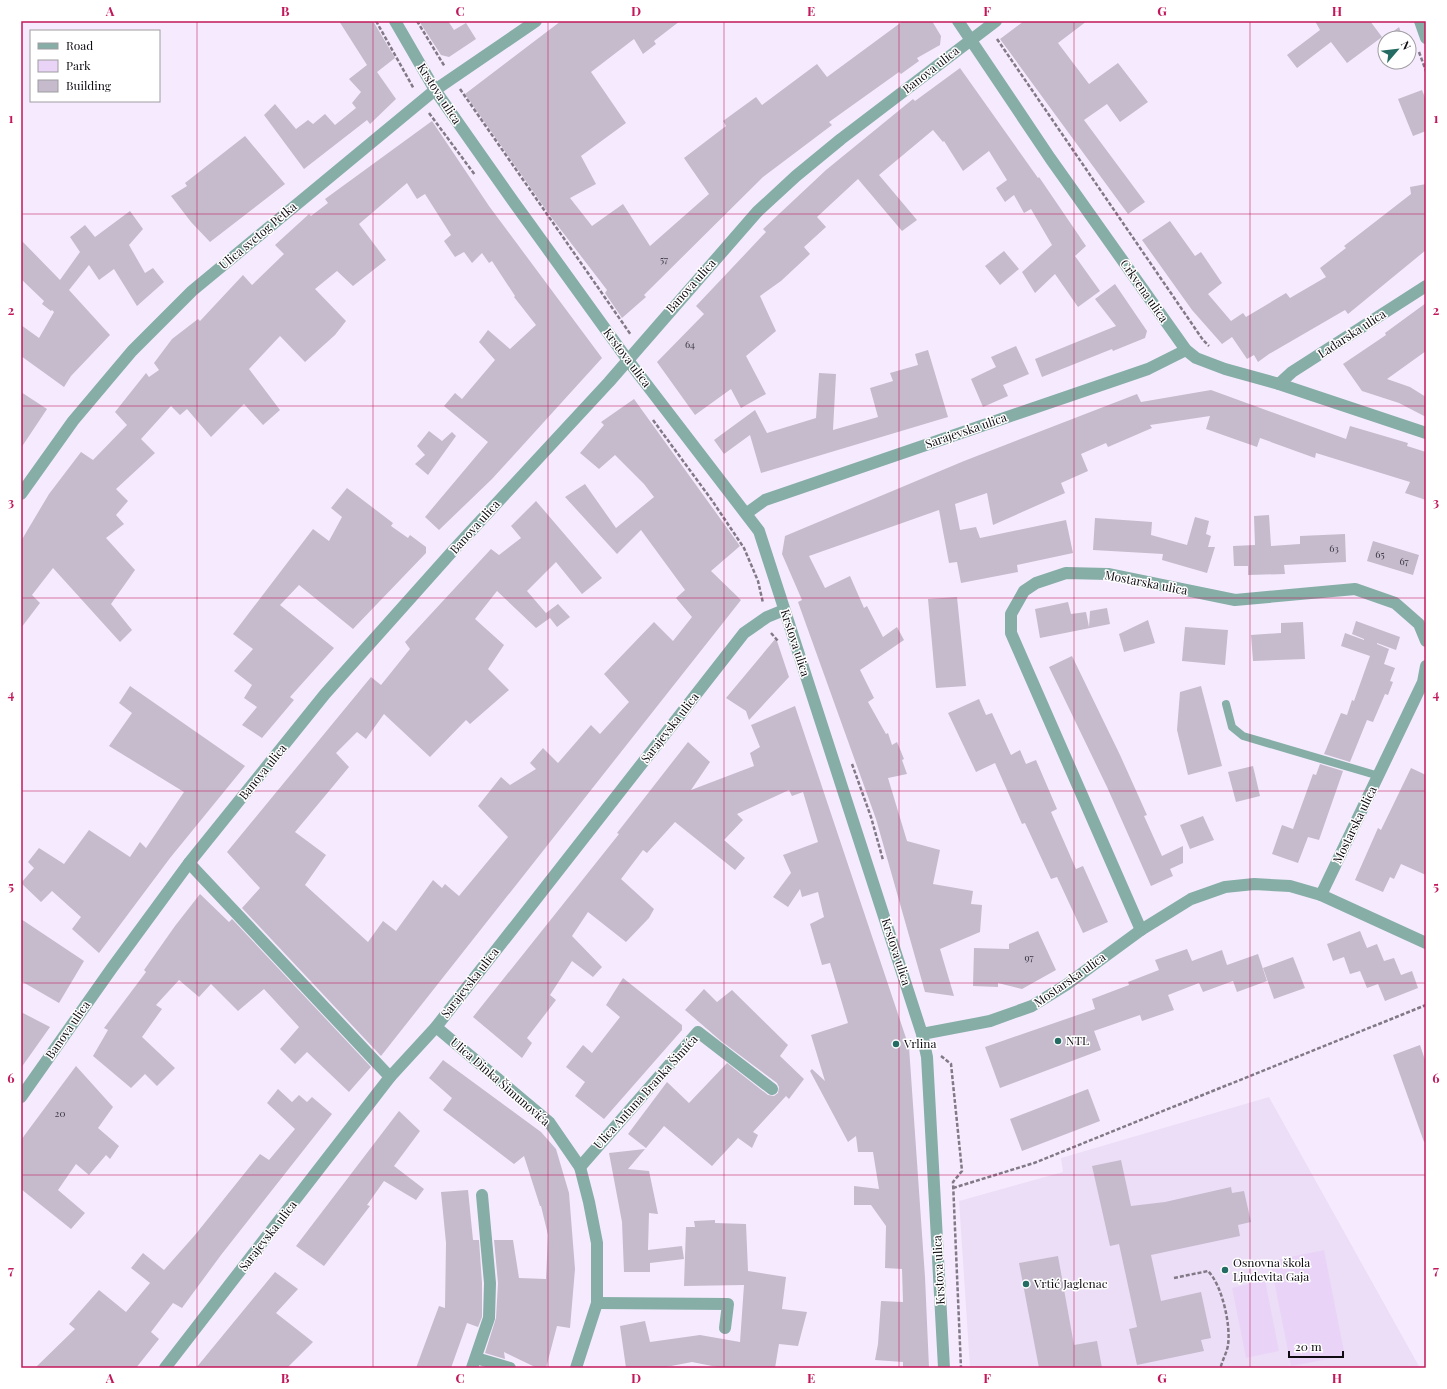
<svg xmlns="http://www.w3.org/2000/svg" width="1447" height="1389" font-family="'Playfair Display',serif">
	<style>
		.built { fill: #ecdef7 }
		.green { fill: #e9d4f7 }
		.building { fill: #c5bbcd }
		.lines { fill: none; stroke-linecap: round; stroke-linejoin: round }
		.path { stroke: #817986; stroke-width: 2.5; stroke-dasharray: 4 2; stroke-linecap: butt }
		.service { stroke: #86aea7; stroke-width: 8 }
		.minor { stroke: #86aea7; stroke-width: 12 }
		.grid { fill: none; stroke: #c2185b; stroke-width: 1; stroke-opacity: 0.55 }
		.poi-dot { fill: #246c63; stroke: #fff; stroke-width: 1.5 }
		.labels { text-anchor: middle; stroke-width: 3; stroke-linejoin: round; paint-order: stroke }
		.number-label { font-size: 10px; fill: #3c3741 }
		.street-label { font-size: 12px; fill: #0f0b12; stroke: #fff }
		.poi-label { font-size: 12px; fill: #0f0b12; stroke: #fff; text-anchor: start }
		.neatline { fill: none; stroke: #c2185b; stroke-width: 1.5 }
		.grid-label { font-size: 13px; text-anchor: middle; font-weight: bold; fill: #c2185b }
	</style>
	<rect width="100%" height="100%" fill="#f6ebfe"/>
	<!-- built -->
	<polygon class="built" points="1269,1097 1420,1368 970,1368 959,1201 1063,1172 1061,1158"/>
	<!-- green -->
	<g class="green">
		<polygon points="1324,1250 1345,1356 1291,1366 1270,1261"/>
		<polygon points="1265,1280 1279,1351 1246,1358 1232,1288"/>
	</g>
	<!-- building -->
	<g class="building">
		<polygon points="339,21 373,21 395,58 377,72 396,99 370,124 367,120 304,169 264,115 275,104 296,129 308,120 313,124 325,114 335,125 356,108 352,103 361,92 349,79 367,65"/>
		<polygon points="419,21 448,21 454,30 466,23 476,39 449,57 441,55"/>
		<polygon points="561,21 680,21 654,41 656,44 643,54 634,39 591,72 626,123 581,156 596,184 570,198 592,226 623,204 650,246 709,194 684,158 726,126 723,121 756,97 762,105 817,64 827,77 903,21 932,21 941,36 940,45 917,58 919,61 901,74 899,72 829,122 832,125 763,177 644,295 646,297 622,318 605,293 607,290 551,217 465,94"/>
		<polygon points="1024,21 1087,21 1058,43 1089,84 1118,63 1148,102 1120,122 1107,104 1084,120 1145,202 1128,214 1000,39"/>
		<polygon points="1315,21 1370,21 1382,37 1347,63 1331,42 1297,68 1287,55 1320,30"/>
		<polygon points="1399,27 1403,38 1385,38 1385,47 1382,40"/>
		<polygon points="960,68 1038,178 1039,177 1086,246 1075,256 1100,291 1078,307 1055,274 1035,293 1022,272 1052,245 1031,209 1024,213 1014,195 1005,202 996,188 1007,180 989,151 963,171 944,141 943,142 933,130 879,175 917,220 902,231 858,179 817,217 826,227 804,247 810,254 781,281 760,296 776,331 746,356 766,394 741,408 731,389 695,415 657,362 704,314 696,306 766,232 763,229 826,170 913,99 915,101"/>
		<polygon points="1422,90 1426,100 1426,131 1413,136 1398,99"/>
		<polygon points="432,121 489,206 602,358 492,479 439,530 425,517 488,442 444,406 455,393 462,399 495,360 479,342 488,330 510,349 536,325 514,297 515,296 492,261 489,263 482,253 472,263 464,252 455,257 444,241 451,235 425,194 417,199 407,183 359,224 386,260 353,286 337,271 315,289 346,321 335,335 305,362 280,336 249,369 280,410 263,425 244,404 211,437 187,409 180,415 171,406 141,439 155,453 116,489 128,501 116,515 124,524 106,538 135,570 111,604 132,630 120,642 53,568 32,595 40,603 21,628 21,541 49,494 81,452 93,460 127,425 115,412 146,373 149,377 159,370 154,363 172,339 198,319 200,321 243,275 252,285 284,254 275,245 309,214 311,216 328,203 325,199"/>
		<polygon points="245,136 285,184 210,242 191,222 171,196 187,186 185,183"/>
		<polygon points="1426,184 1426,250 1348,314 1345,310 1269,354 1258,362 1254,355 1247,359 1232,337 1222,344 1192,310 1142,240 1170,221 1195,256 1201,252 1222,283 1208,294 1231,321 1243,313 1246,317 1286,293 1290,298 1326,277 1320,268 1346,248 1344,246 1411,194 1410,187"/>
		<polygon points="130,211 143,229 129,245 145,273 153,268 164,282 137,306 114,269 99,280 89,265 69,290 110,335 71,376 64,387 21,356 21,325 39,338 54,312 52,310 51,311 42,304 44,301 21,279 21,240 60,280 80,252 70,237 85,225 95,237"/>
		<polygon points="1004,251 1019,269 1000,285 985,266"/>
		<polygon points="1115,284 1147,331 1145,338 1113,351 1112,349 1042,377 1035,359 1116,326 1095,299"/>
		<polygon points="1426,303 1426,351 1387,379 1410,387 1426,397 1426,417 1399,403 1362,391 1343,364 1386,335 1385,333"/>
		<polygon points="1016,346 1029,374 1003,385 1008,396 983,407 971,379 996,367 991,357"/>
		<polygon points="928,350 948,417 761,473 750,435 724,454 714,440 755,410 767,433 816,418 819,373 836,374 833,430 878,417 870,388 893,381 890,373 918,365 915,354"/>
		<polygon points="1211,390 1346,439 1350,426 1408,443 1407,446 1426,452 1426,500 1405,493 1410,482 1316,453 1315,458 1260,438 1257,447 1206,429 1210,416 1150,425 1152,428 1108,447 1106,443 1081,454 1088,471 1061,483 1065,493 993,525 987,493 955,504 960,530 976,527 980,538 1066,520 1073,553 1017,565 1018,572 961,583 957,562 949,563 939,510 809,556 825,588 850,576 864,608 867,606 883,637 897,627 904,640 860,670 874,698 868,702 886,734 888,733 892,745 897,742 904,759 902,760 907,774 888,778 907,841 940,850 933,884 973,891 971,904 982,905 980,932 940,949 954,996 925,992 876,819 798,602 802,600 782,554 785,536 964,461 1137,394 1141,402"/>
		<polygon points="21,392 47,409 21,448"/>
		<polygon points="634,399 740,546 711,571 741,600 381,1056 242,908 260,888 227,852 371,677 381,685 410,649 405,642 491,549 499,555 521,538 511,526 536,501 602,578 582,594 556,562 527,591 546,613 558,604 570,617 557,627 550,618 536,628 497,591 475,619 504,645 488,669 509,690 470,724 466,720 430,757 384,714 366,739 357,732 336,753 349,767 295,832 326,855 305,885 368,942 383,921 396,931 433,880 442,888 445,884 459,896 508,837 478,806 501,777 510,785 536,769 530,763 543,748 558,763 591,725 600,734 629,702 604,674 654,622 673,641 692,617 676,598 685,590 641,530 617,554 565,497 585,484 616,528 654,497 644,484 615,455 599,469 580,453 604,425 601,422"/>
		<polygon points="429,431 442,441 452,432 456,436 428,475 415,464 425,455 417,446"/>
		<polygon points="347,488 393,523 391,526 408,538 410,535 426,547 426,553 353,629 299,585 280,605 334,648 290,697 294,700 262,738 242,725 257,707 244,698 252,685 234,671 253,649 233,634 313,529 329,541 342,517 331,508"/>
		<polygon points="1269,515 1271,546 1300,544 1300,536 1345,534 1346,562 1284,565 1285,574 1248,575 1248,566 1234,566 1233,546 1255,545 1254,516"/>
		<polygon points="1195,517 1209,521 1206,534 1211,536 1208,547 1215,547 1207,573 1162,560 1163,554 1093,550 1095,518 1152,522 1151,535 1187,545"/>
		<polygon points="1373,541 1419,555 1413,575 1367,561"/>
		<polygon points="957,597 966,686 936,688 928,599"/>
		<polygon points="1068,602 1071,614 1086,612 1089,627 1090,611 1107,608 1110,624 1040,638 1035,609"/>
		<polygon points="1148,620 1155,643 1124,652 1119,634"/>
		<polygon points="1356,621 1400,637 1396,650 1377,643 1377,644 1389,649 1384,664 1395,668 1390,681 1393,682 1388,695 1385,694 1373,722 1367,720 1350,762 1324,754 1341,713 1347,715 1352,700 1354,701 1370,656 1341,646 1345,633 1364,640 1364,639 1352,634"/>
		<polygon points="1303,622 1305,659 1253,661 1251,635 1281,633 1281,623"/>
		<polygon points="1185,627 1228,630 1225,665 1182,661"/>
		<polygon points="776,638 789,677 749,720 746,711 726,698"/>
		<polygon points="1072,656 1120,755 1147,815 1144,816 1162,856 1183,846 1183,863 1170,869 1173,876 1151,886 1107,787 1049,667"/>
		<polygon points="130,686 245,766 170,858 99,953 72,929 81,917 52,891 41,902 21,883 34,868 28,862 39,848 64,864 89,830 130,857 140,842 146,848 184,792 109,746 132,713 119,703"/>
		<polygon points="1201,686 1222,766 1188,775 1177,730 1180,692"/>
		<polygon points="979,699 986,715 992,713 1011,755 1020,750 1026,764 1036,760 1057,809 1051,812 1076,869 1083,866 1108,922 1083,933 1057,877 1051,879 1025,823 1022,824 995,763 976,772 948,713"/>
		<polygon points="795,706 909,1047 925,1277 929,1368 903,1368 903,1362 875,1360 878,1344 881,1301 903,1302 902,1269 885,1268 886,1226 871,1205 854,1205 854,1186 879,1189 873,1152 858,1152 856,1136 848,1142 810,1071 812,1069 825,1081 811,1035 848,1023 830,963 822,965 810,924 824,917 818,892 802,897 800,889 788,907 773,897 791,873 783,855 818,842 803,792 792,796 789,790 737,814 743,820 724,840 745,858 735,870 675,822 647,853 643,850 621,879 654,909 649,918 626,942 588,912 572,936 602,967 593,977 572,961 550,995 556,1000 527,1038 532,1043 522,1058 473,1017 619,834 617,833 688,742 710,762 691,790 754,766 750,753 760,747 751,725"/>
		<polygon points="1320,764 1343,771 1319,840 1308,837 1298,863 1272,854 1282,825 1293,829 1313,774 1316,775"/>
		<polygon points="1253,766 1260,796 1236,802 1228,772"/>
		<polygon points="1411,768 1426,775 1426,875 1401,864 1394,879 1390,877 1383,892 1355,880 1378,828 1381,830"/>
		<polygon points="1203,816 1214,840 1190,849 1180,825"/>
		<polygon points="200,894 229,922 232,919 371,1067 349,1092 307,1052 295,1064 280,1049 299,1027 264,989 238,1011 211,984 199,997 179,980 156,1005 162,1009 142,1037 175,1068 157,1086 145,1074 131,1088 93,1056 108,1030 104,1028 146,972 144,970 175,926"/>
		<polygon points="21,919 84,961 59,1003 21,981"/>
		<polygon points="1038,931 1056,970 1022,989 998,983 998,987 973,986 974,948 1009,949 1009,944"/>
		<polygon points="1360,931 1367,948 1377,944 1384,961 1394,958 1401,975 1412,971 1418,988 1385,1001 1378,984 1367,988 1360,971 1350,974 1344,957 1333,961 1327,944"/>
		<polygon points="1187,949 1192,961 1222,950 1227,965 1258,954 1267,981 1237,992 1233,981 1203,992 1199,983 1168,995 1174,1010 1142,1021 1140,1015 1094,1031 1101,1050 1000,1088 985,1047 1095,1009 1092,999 1129,985 1128,982 1159,970 1155,960"/>
		<polygon points="1293,957 1305,988 1274,999 1263,968"/>
		<polygon points="623,978 682,1025 682,1030 604,1119 575,1096 585,1082 566,1067 583,1045 592,1053 620,1017 606,1005"/>
		<polygon points="704,989 717,1002 732,990 788,1045 780,1056 804,1079 789,1099 786,1096 753,1132 758,1135 752,1148 738,1138 712,1166 664,1126 646,1148 628,1134 667,1082 689,1103 727,1063 768,1095 774,1096 778,1093 779,1087 777,1083 721,1041 685,1010"/>
		<polygon points="21,1012 50,1027 21,1068"/>
		<polygon points="1420,1045 1426,1063 1426,1141 1424,1142 1393,1055"/>
		<polygon points="443,1060 541,1132 556,1149 569,1193 575,1269 570,1328 557,1326 546,1368 537,1368 504,1352 505,1359 485,1353 496,1318 498,1283 494,1240 513,1240 519,1278 546,1279 548,1235 541,1206 540,1206 524,1156 514,1164 443,1110 452,1098 429,1078"/>
		<polygon points="76,1066 113,1107 98,1128 119,1146 110,1159 106,1155 89,1175 76,1164 58,1190 85,1213 71,1229 21,1189 21,1140"/>
		<polygon points="278,1089 292,1102 299,1095 307,1102 312,1097 332,1114 221,1255 182,1308 173,1303 151,1332 159,1339 136,1368 35,1368 75,1329 69,1324 99,1290 126,1312 150,1283 131,1268 143,1253 164,1270 195,1235 260,1154 269,1160 295,1129 267,1103"/>
		<polygon points="1088,1089 1100,1121 1022,1151 1010,1119"/>
		<polygon points="399,1111 420,1131 394,1166 424,1189 416,1200 384,1181 367,1205 370,1206 324,1266 296,1246"/>
		<polygon points="645,1149 628,1169 649,1171 658,1214 649,1213 648,1250 682,1246 684,1259 650,1263 650,1272 624,1272 622,1222 609,1153"/>
		<polygon points="1121,1160 1131,1206 1165,1202 1231,1187 1232,1193 1244,1191 1251,1222 1238,1225 1240,1236 1151,1255 1161,1301 1201,1292 1211,1338 1201,1340 1204,1351 1137,1365 1129,1329 1137,1327 1119,1244 1110,1246 1092,1166"/>
		<polygon points="468,1190 473,1240 479,1240 482,1283 482,1317 478,1327 467,1323 451,1368 416,1368 439,1306 445,1308 446,1243 441,1192"/>
		<polygon points="715,1220 715,1223 746,1224 748,1271 786,1277 782,1309 807,1312 798,1346 779,1344 775,1368 722,1368 692,1362 661,1368 626,1368 620,1326 645,1321 650,1342 700,1335 740,1342 744,1285 684,1286 686,1227 695,1227 694,1221"/>
		<polygon points="1058,1256 1074,1345 1097,1341 1102,1368 1039,1368 1019,1263"/>
		<polygon points="275,1272 298,1289 276,1313 313,1342 287,1368 196,1368"/>
	</g>
	<g class="lines">
		<!-- path -->
		<g class="path">
			<polyline points="376,21 414,89"/>
			<polyline points="417,21 445,67"/>
			<polyline points="997,39 1203,340 1209,346"/>
			<polyline points="1419,52 1426,71"/>
			<polyline points="460,89 631,335"/>
			<polyline points="429,113 475,175"/>
			<polyline points="653,420 711,499 744,548 758,581 763,603"/>
			<polyline points="771,633 778,641"/>
			<polyline points="852,764 871,817 883,860"/>
			<polyline points="941,1056 951,1064 962,1171 953,1182 961,1368"/>
			<polyline points="953,1188 1034,1163 1426,1005"/>
			<path d="M1174 1278 1208 1271C1222 1285 1231 1325 1228 1345 1227 1352 1223 1359 1221 1366L1219 1368"/>
		</g>
		<!-- service -->
		<polyline class="service" points="1226,704 1232,727 1243,736 1379,776"/>
		<!-- minor -->
		<g class="minor">
			<polyline points="395,21 435,90 513,201 627,359 759,531 922,1034 927,1057 944,1368"/>
			<polyline points="958,21 1050,158 1186,350 1196,358 1225,369 1279,384 1426,433"/>
			<polyline points="1420,21 1426,38"/>
			<polyline points="1279,384 1292,372 1426,286"/>
			<polyline points="21,494 73,421 132,351 192,291 435,90 536,21"/>
			<polyline points="747,513 765,500 1148,369 1186,350"/>
			<polyline points="189,863 390,1077"/>
			<polyline points="1321,895 1423,682 1426,666"/>
			<polyline points="1141,930 1011,633 1011,614 1024,591 1036,583 1066,573 1108,574 1235,600 1355,589 1395,603 1419,624 1426,641"/>
			<polyline points="436,1027 549,1122 580,1167 589,1202 597,1243 597,1303 576,1368"/>
			<polyline points="922,1034 990,1021 1032,1006 1066,985 1141,930 1191,899 1225,887 1254,884 1290,886 1321,895 1426,943"/>
			<polyline points="21,1097 112,968 189,863 325,694 458,545 609,382 757,212 796,176 841,139 996,21"/>
			<polyline points="580,1167 698,1032 772,1089"/>
			<polyline points="597,1303 728,1304 725,1328"/>
			<polyline points="476,1358 510,1368"/>
			<polyline points="165,1368 390,1077 436,1027 744,633 767,617 784,610"/>
			<polyline points="472,1368 489,1318 490,1283 482,1195"/>
		</g>
	</g>
	<!-- grid -->
	<path class="grid" d="M197 21V1368M373 21V1368M548 21V1368M724 21V1368M899 21V1368M1074 21V1368M1250 21V1368M21 214H1426M21 406H1426M21 598H1426M21 791H1426M21 983H1426M21 1175H1426"/>
	<!-- markers -->
	<g class="poi-dot">
		<circle cx="1058" cy="1041" r="4"/>
		<circle cx="896" cy="1044" r="4"/>
		<circle cx="1225" cy="1270" r="4"/>
		<circle cx="1026" cy="1284" r="4"/>
	</g>
	<g class="labels">
		<!-- number labels -->
		<g class="number-label">
			<text x="664" y="263">57</text>
			<text x="690" y="348">64</text>
			<text x="1334" y="552">63</text>
			<text x="1380" y="558">65</text>
			<text x="1404" y="565">67</text>
			<text x="1029" y="961">97</text>
			<text x="60" y="1117">20</text>
		</g>
		<!-- street labels -->
		<g class="street-label">
			<text transform="translate(931 70) rotate(-38)" y="4">Banova ulica</text>
			<text transform="translate(439 94) rotate(57)" y="4">Krstova ulica</text>
			<text transform="translate(258 236) rotate(-40)" y="4">Ulica svetog Petka</text>
			<text transform="translate(691 286) rotate(-48)" y="4">Banova ulica</text>
			<text transform="translate(1144 291) rotate(55)" y="4">Crkvena ulica</text>
			<text transform="translate(1352 334) rotate(-33)" y="4">Lađarska ulica</text>
			<text transform="translate(627 358) rotate(53)" y="4">Krstova ulica</text>
			<text transform="translate(966 431) rotate(-19)" y="4">Sarajevska ulica</text>
			<text transform="translate(475 527) rotate(-48)" y="4">Banova ulica</text>
			<text transform="translate(1146 583) rotate(11)" y="4">Mostarska ulica</text>
			<text transform="translate(795 643) rotate(72)" y="4">Krstova ulica</text>
			<text transform="translate(670 728) rotate(-52)" y="4">Sarajevska ulica</text>
			<text transform="translate(263 772) rotate(-51)" y="4">Banova ulica</text>
			<text transform="translate(1355 825) rotate(-64)" y="4">Mostarska ulica</text>
			<text transform="translate(896 952) rotate(72)" y="4">Krstova ulica</text>
			<text transform="translate(1070 980) rotate(-35)" y="4">Mostarska ulica</text>
			<text transform="translate(470 983) rotate(-52)" y="4">Sarajevska ulica</text>
			<text transform="translate(68 1030) rotate(-55)" y="4">Banova ulica</text>
			<text transform="translate(500 1082) rotate(41)" y="4">Ulica Dinka Šimunovića</text>
			<text transform="translate(646 1092) rotate(-48)" y="4">Ulica Antuna Branka Šimića</text>
			<text transform="translate(268 1236) rotate(-52)" y="4">Sarajevska ulica</text>
			<text transform="translate(939 1270) rotate(-93)" y="4">Krstova ulica</text>
		</g>
		<!-- poi labels -->
		<g class="poi-label">
			<text x="1066" y="1045">NTL</text>
			<text x="904" y="1048">Vrlina</text>
			<text x="1233" y="1267">Osnovna škola<tspan x="1233" dy="14">Ljudevita Gaja</tspan></text>
			<text x="1034" y="1288">Vrtić Jaglenac</text>
		</g>
	</g>
	<!-- border -->
	<rect width="1447" height="1389" fill="none" stroke="#ffffff" stroke-width="44"/>
	<!-- legend -->
	<rect x="30" y="30" width="130" height="72" fill="#ffffff" stroke="#9f9da0"/>
	<rect x="38" y="43" width="20" height="6" fill="#86aea7" stroke="#9f9da0"/>
	<text x="66" y="50" font-size="12" fill="#0f0b12">Road</text>
	<rect x="38" y="60" width="20" height="12" fill="#e9d4f7" stroke="#9f9da0"/>
	<text x="66" y="70" font-size="12" fill="#0f0b12">Park</text>
	<rect x="38" y="80" width="20" height="12" fill="#c5bbcd" stroke="#9f9da0"/>
	<text x="66" y="90" font-size="12" fill="#0f0b12">Building</text>
	<!-- north arrow -->
	<g transform="translate(1397 50) rotate(62)"><circle r="19" fill="#ffffff" stroke="#9f9da0"/>
	<path d="M0-3L7 15L0 10L-7 15Z" fill="#246c63"/>
	<text y="-6" font-size="11" font-weight="bold" text-anchor="middle" fill="#0f0b12">N</text>
	</g>
	<!-- scale -->
	<path d="M1289 1351v6h54v-6" fill="none" stroke="#0f0b12" stroke-width="2"/>
	<text x="1295" y="1351" font-size="12" fill="#0f0b12" stroke="#ffffff" stroke-width="3" paint-order="stroke">20 m</text>
	<rect x="22" y="22" width="1403" height="1345" class="neatline"/>
	<g class="grid-label">
		<text x="110" y="16">A</text>
		<text x="285" y="16">B</text>
		<text x="460" y="16">C</text>
		<text x="636" y="16">D</text>
		<text x="811" y="16">E</text>
		<text x="987" y="16">F</text>
		<text x="1162" y="16">G</text>
		<text x="1337" y="16">H</text>
		<text x="11" y="123">1</text>
		<text x="1436" y="123">1</text>
		<text x="11" y="315">2</text>
		<text x="1436" y="315">2</text>
		<text x="11" y="507">3</text>
		<text x="1436" y="507">3</text>
		<text x="11" y="699">4</text>
		<text x="1436" y="699">4</text>
		<text x="11" y="891">5</text>
		<text x="1436" y="891">5</text>
		<text x="11" y="1083">6</text>
		<text x="1436" y="1083">6</text>
		<text x="11" y="1275">7</text>
		<text x="1436" y="1275">7</text>
		<text x="110" y="1383">A</text>
		<text x="285" y="1383">B</text>
		<text x="460" y="1383">C</text>
		<text x="636" y="1383">D</text>
		<text x="811" y="1383">E</text>
		<text x="987" y="1383">F</text>
		<text x="1162" y="1383">G</text>
		<text x="1337" y="1383">H</text>
	</g>
</svg>
